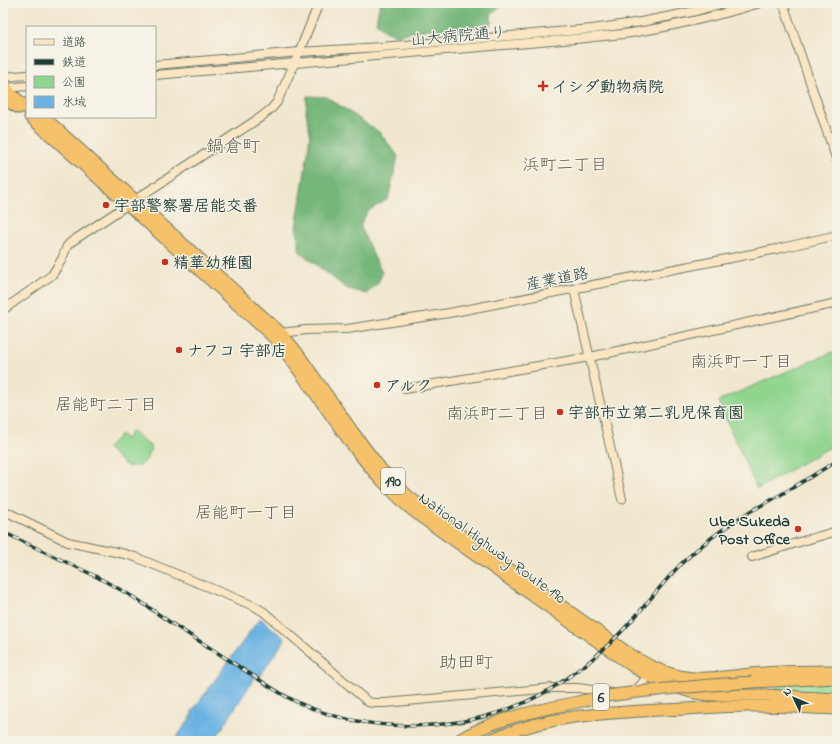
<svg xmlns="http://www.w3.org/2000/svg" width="840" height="744" font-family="'Indie Flower','Klee One',sans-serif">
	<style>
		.green { fill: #90d58e; stroke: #588961 }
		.forest { fill: #74b679; stroke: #4a7a56 }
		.water { fill: #6bb2e2; stroke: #45788b }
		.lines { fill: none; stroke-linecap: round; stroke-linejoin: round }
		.secondary-casing { stroke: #68786a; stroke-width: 10 }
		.highway-casing { stroke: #68786a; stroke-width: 13 }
		.secondary { stroke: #fbe6c4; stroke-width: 8 }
		.highway { stroke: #f5c16b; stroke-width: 11 }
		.rail-casing { stroke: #1f3d34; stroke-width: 3.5 }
		.rail { stroke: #f7f3e8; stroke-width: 2; stroke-dasharray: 6; stroke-linecap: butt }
		.highway-bridge-casing { stroke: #68786a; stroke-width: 13; stroke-linecap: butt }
		.highway-bridge { stroke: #f5c16b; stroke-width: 11 }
		.poi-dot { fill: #c8321e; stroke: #f7f3e8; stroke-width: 1.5 }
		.labels { text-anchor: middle; stroke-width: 3; stroke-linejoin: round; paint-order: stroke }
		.shield { fill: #f7f3e8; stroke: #60746a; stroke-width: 1 }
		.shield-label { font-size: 15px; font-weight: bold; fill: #1f3d34 }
		.street-label { font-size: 16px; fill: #1f3d34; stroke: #f7f3e8 }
		.poi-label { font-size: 16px; font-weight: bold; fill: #1f3d34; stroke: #f7f3e8; text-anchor: start }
		.neighbourhood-label { font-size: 17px; fill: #605f49; stroke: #f7f3e8 }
		.quarter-label { font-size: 18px; fill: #605f49; stroke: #f7f3e8 }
	</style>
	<rect width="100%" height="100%" fill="#f7f3e8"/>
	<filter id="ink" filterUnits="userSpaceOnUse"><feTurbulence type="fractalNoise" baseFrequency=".025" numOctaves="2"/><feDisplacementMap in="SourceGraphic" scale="8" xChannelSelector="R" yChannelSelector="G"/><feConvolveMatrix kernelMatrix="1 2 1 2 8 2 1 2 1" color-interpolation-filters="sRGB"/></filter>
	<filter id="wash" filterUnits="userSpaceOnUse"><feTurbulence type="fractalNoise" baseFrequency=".012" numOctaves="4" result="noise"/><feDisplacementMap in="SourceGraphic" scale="16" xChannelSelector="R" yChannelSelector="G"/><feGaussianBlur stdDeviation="0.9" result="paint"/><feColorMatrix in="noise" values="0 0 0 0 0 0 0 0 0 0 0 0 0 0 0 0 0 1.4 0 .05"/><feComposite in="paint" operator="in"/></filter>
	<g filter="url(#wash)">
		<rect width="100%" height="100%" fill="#f1e7ce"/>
		<!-- green -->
		<g class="green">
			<polygon points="837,350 837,443 757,489 718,401"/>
			<polygon points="132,431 152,448 148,453 147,459 140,466 127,466 123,463 107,448 119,436 121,435 126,439"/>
			<polygon points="837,681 837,695 776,691 776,684"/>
		</g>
		<!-- forest -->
		<g class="forest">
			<polygon points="380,3 509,3 500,7 491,15 491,24 486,27 469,30 429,29 396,35 385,31 376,22"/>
			<polygon points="307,96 327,97 379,132 398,156 388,199 368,211 360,225 368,244 382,273 378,283 366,294 346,288 299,251 299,239 296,228 308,152 310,133 306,112"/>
		</g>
		<!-- water -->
		<polygon class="water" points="260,618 285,639 260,676 257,674 214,741 174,741 193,714 191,713"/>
	</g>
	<g filter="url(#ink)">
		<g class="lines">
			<!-- secondary casing -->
			<g class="secondary-casing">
				<g id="secondary">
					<polyline points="783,3 837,161"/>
					<polyline points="155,65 299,52 381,47 592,29 641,22 696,11 724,3"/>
					<path d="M155 75 586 38C601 36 616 35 631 33 675 26 718 16 760 3"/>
					<polyline points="3,77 27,75"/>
					<polyline points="6,88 27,86"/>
					<polyline points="574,289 622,499"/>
					<polyline points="3,310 52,275 62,259 67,246 71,242 261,117 272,108 277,102 295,62 319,3"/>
					<polyline points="277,334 281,333 306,330 347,329 449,313 777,249 837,235"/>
					<polyline points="405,389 590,357 837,303"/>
					<polyline points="3,510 68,542 125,554 135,557 254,606 264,612 368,702 374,703 385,703 552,688 578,688 612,693"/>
					<polyline points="752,557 796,543 837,531"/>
					<polyline points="631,692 639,687 651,672"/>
				</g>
			</g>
			<!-- highway casing -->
			<g class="highway-casing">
				<g id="highway">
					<polyline points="3,83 11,94 27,108"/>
					<polyline points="3,99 19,108"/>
					<polyline points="30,117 128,205 272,336 282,347 355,449 379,478 406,505 421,517 635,668 659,681 684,690 695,693 709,695 765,695 837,699"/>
					<path d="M44 117 281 333 296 351 353 432 381 469 408 496 433 515 624 650C648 667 675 680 706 678 725 678 744 674 764 673 788 671 813 671 837 671"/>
					<polyline points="752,682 837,678"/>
					<path d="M488 741C542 716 601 713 660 710 691 709 721 706 752 706 780 706 809 708 837 709"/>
				</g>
			</g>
			<!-- secondary -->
			<use href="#secondary" class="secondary"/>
			<!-- highway -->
			<use href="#highway" class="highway"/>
			<!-- rail casing -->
			<g class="rail-casing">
				<path id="rail" d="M3 532C32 546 62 560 91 574 107 582 123 591 138 600 150 608 162 617 174 625 198 640 221 655 244 670 262 681 279 694 299 703 372 736 469 733 540 695 556 687 570 676 585 665 603 651 619 635 634 618 650 600 665 580 682 563 701 545 722 529 744 515 756 508 770 501 782 494 801 483 818 472 837 461"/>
			</g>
			<!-- rail -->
			<use href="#rail" class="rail"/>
			<!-- highway-bridge casing -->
			<g class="highway-bridge-casing">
				<path id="highway-bridge" d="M457 741C488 722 524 713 559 706 573 703 587 700 601 697 651 689 702 686 752 682"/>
			</g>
			<!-- highway-bridge -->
			<use href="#highway-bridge" class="highway-bridge"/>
		</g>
	</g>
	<!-- markers -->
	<g class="poi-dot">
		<path d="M541 80h4v4h4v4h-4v4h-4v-4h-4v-4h4z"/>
		<circle cx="106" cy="205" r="4"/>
		<circle cx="165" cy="262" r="4"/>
		<circle cx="179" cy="350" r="4"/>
		<circle cx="377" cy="385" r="4"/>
		<circle cx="560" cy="412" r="4"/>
		<circle cx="798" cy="529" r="4"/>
	</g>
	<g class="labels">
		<!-- shield labels -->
		<g class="shield">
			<rect x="381" y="468" width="24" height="26" rx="3"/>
			<rect x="593" y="684" width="16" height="26" rx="3"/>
		</g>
		<g class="shield-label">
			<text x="393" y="486">190</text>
			<text x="601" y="702">6</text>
		</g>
		<!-- street labels -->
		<g class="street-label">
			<text transform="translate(458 35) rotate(-5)" y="6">山大病院通り</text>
			<text transform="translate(557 278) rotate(-11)" y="6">産業道路</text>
			<text transform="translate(493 547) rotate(36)" y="6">National Highway Route 190</text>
		</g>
		<!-- poi labels -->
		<g class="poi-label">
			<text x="552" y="92">イシダ動物病院</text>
			<text x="114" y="211">宇部警察署居能交番</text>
			<text x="173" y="268">精華幼稚園</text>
			<text x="187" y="356">ナフコ 宇部店</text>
			<text x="385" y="391">アルク</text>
			<text x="568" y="418">宇部市立第二乳児保育園</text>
			<text x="790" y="526" text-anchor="end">Ube Sukeda<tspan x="790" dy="18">Post Office</tspan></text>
		</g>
		<!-- neighbourhood labels -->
		<g class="neighbourhood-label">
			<text x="565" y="170">浜町二丁目</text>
			<text x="741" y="367">南浜町一丁目</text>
			<text x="106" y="410">居能町二丁目</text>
			<text x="497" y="419">南浜町二丁目</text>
			<text x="246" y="518">居能町一丁目</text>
		</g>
		<!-- quarter labels -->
		<g class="quarter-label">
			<text x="233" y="152">鍋倉町</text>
			<text x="466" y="668">助田町</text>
		</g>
	</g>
	<!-- margin -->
	<rect width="840" height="744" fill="none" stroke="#f7f3e8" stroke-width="16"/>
	<!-- legend -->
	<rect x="26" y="26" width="130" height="92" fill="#f7f3e8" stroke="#a1aaa0"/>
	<rect x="34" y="39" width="20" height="6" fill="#fbe6c4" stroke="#a1aaa0"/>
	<text x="62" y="46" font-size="12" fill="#1f3d34">道路</text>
	<rect x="34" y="59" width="20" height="6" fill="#1f3d34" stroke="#a1aaa0"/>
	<text x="62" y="66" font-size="12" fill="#1f3d34">鉄道</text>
	<rect x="34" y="76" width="20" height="12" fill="#90d58e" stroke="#a1aaa0"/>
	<text x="62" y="86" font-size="12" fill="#1f3d34">公園</text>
	<rect x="34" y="96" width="20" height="12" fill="#6bb2e2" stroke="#a1aaa0"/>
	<text x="62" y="106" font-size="12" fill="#1f3d34">水域</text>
	<!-- north arrow -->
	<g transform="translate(794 698) rotate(314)" stroke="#f7f3e8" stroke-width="3" paint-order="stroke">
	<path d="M0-3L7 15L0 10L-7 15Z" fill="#1f3d34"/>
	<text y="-6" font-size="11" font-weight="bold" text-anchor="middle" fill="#1f3d34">N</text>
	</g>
</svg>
